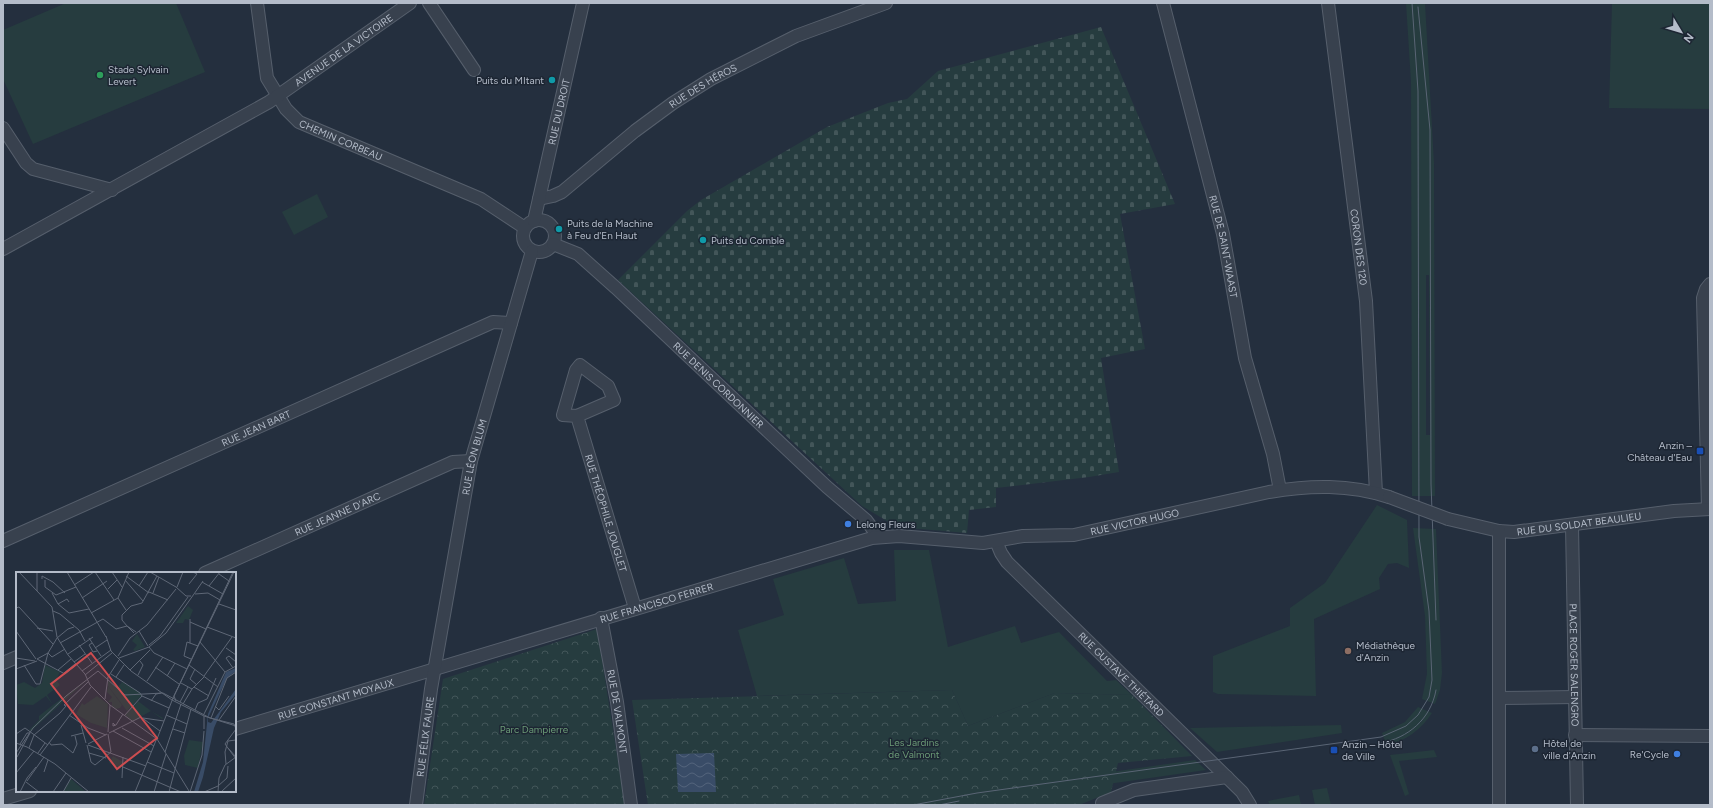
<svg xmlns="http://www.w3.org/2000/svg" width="1713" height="808" font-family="Figtree,sans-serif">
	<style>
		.grass { fill: #263c3f; fill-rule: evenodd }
		.cemetery { fill: url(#cemetery-stones) }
		.park { fill: url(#park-crowns) }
		.water { fill: url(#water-waves) }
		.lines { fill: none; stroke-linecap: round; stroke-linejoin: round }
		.minor-casing { stroke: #565f6c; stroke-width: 14 }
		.minor { stroke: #38414e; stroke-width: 12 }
		.tram { stroke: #5a6575; stroke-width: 1 }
		.minor-bridge-casing { stroke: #565f6c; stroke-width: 14; stroke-linecap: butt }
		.minor-bridge { stroke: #38414e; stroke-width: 12 }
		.leisure-dot { fill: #2e9e5b; stroke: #1d2633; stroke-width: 1.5 }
		.culture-dot { fill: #0f9aa8; stroke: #1d2633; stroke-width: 1.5 }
		.transit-dot { fill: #1a4fb4; stroke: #1d2633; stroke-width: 1.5 }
		.shop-dot { fill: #3f7fe0; stroke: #1d2633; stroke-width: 1.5 }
		.education-dot { fill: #8d6e63; stroke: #1d2633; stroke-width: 1.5 }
		.service-dot { fill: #5c6f8a; stroke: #1d2633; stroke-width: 1.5 }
		.labels { text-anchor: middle; stroke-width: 3; stroke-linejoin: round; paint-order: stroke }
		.street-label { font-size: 10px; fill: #b4bcc9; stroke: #1d2633 }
		.poi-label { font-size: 10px; fill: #b4bcc9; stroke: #1d2633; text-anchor: start }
		.park-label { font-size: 10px; fill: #6b9a76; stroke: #1d2633 }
		.inset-road { fill: none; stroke: #5e6776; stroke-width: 1 }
		.view { fill: #ce4d50; fill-opacity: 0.15; stroke: #ce4d50; stroke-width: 2 }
		.inset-edge { fill: none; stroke: #b4bcc9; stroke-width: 2 }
	</style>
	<defs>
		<pattern id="cemetery-stones" width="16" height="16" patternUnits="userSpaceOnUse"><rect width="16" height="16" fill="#263c3f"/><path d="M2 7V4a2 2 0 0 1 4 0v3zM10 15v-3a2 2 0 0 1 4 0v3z" fill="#435659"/></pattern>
		<pattern id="park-crowns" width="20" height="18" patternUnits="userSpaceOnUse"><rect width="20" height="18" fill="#263c3f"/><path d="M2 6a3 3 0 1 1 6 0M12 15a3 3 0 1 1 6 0" fill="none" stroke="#435659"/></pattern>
		<pattern id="water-waves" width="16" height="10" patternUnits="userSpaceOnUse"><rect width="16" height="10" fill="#394c67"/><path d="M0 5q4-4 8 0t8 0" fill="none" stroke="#53647b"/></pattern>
	</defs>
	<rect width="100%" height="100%" fill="#242f3e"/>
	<!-- grass -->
	<g class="grass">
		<polygon points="66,3 176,3 205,72 33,144 3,79 3,30"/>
		<path d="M1406 3H1425L1434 163 1435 496H1412L1411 82ZM1426 275H1429L1430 435H1426Z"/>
		<polygon points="1612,3 1710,3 1710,109 1609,108"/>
		<polygon points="317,194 328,217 294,235 282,212"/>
		<polygon points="1377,505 1407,520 1409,568 1397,563 1388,564 1379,578 1380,589 1314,619 1316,696 1218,694 1213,692 1213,656 1290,626 1290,608 1325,583"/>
		<polygon points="1413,528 1436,529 1442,673 1440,690 1435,704 1422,699 1427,674 1425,616"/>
		<polygon points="894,550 929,550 948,647 1015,626 1021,643 1059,632 1107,681 1116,680 1132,695 1055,693 968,726 952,690 757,696 738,630 784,615 773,579 844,558 858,604 896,601"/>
		<path d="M1418 707 1432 713C1421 730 1406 740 1387 746L1382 733 1405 722Z"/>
		<polygon points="1341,725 1342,733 1217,752 1190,728"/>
		<polygon points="1434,750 1437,757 1399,761 1409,794 1405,796 1390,755"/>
		<polygon points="1195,760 1206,770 1045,793 1041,782"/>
		<polygon points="1327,788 1331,805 1315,805 1312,790"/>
		<polygon points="1299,795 1301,805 1270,805 1268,801"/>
	</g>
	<!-- cemetery -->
	<polygon class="cemetery" points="1101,27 1175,204 1120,214 1145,349 1101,358 1119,472 1089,477 996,488 996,507 969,510 967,533 897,527 862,506 618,280 687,211 701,200 827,127 888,103 907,99 938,71"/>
	<!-- park -->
	<g class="park">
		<polygon points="597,629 625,805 424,805 443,679"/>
		<polygon points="952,690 968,726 1055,693 1132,695 1192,756 1118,763 1111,792 1079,805 648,805 632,700"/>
	</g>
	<!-- water -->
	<polygon class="water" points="714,753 716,792 678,792 676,754"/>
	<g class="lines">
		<!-- minor casing -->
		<g class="minor-casing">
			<g id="minor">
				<path id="s1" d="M257 3 267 78 286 109 299 122 481 199 525 228"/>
				<polyline points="429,3 474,70"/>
				<path id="s2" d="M1163 3 1223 234 1245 358 1273 454 1280 490"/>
				<path id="s3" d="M1328 3 1366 301 1376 493"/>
				<polyline points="3,128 26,163 33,169 112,190"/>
				<path id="s4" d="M539 199 553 196 562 192 635 131 673 103 711 79 796 36 886 3"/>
				<circle cx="539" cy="236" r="16"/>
				<path id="s5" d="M534 221 583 3"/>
				<path id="s6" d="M553 244 578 254 616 288 827 487 866 520 878 536"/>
				<path id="s7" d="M3 249 269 102 410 3"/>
				<path id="s8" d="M577 416 614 400 608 386 580 365 576 370 563 415 577 416 635 608"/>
				<polyline points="1708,509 1703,298 1706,289 1710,284"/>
				<path id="s9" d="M1448 519 1499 531 1514 532 1674 511 1710 509"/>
				<path id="s10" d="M1572 525 1577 805"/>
				<path id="s11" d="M3 541 493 322 511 323"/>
				<path id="s12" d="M996 541 1001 553 1007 562 1242 792 1250 805"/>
				<path id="s13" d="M205 573 453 462 471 461"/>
				<path id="s14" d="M601 618 617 702 631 805"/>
				<polyline points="3,663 17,657"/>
				<polyline points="1499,698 1574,697"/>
				<path id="s15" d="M235 729 872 538 899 536 983 543 1023 536 1074 535 1269 492C1310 485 1349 484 1389 497"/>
				<polyline points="1575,735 1710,736"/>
				<polyline points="3,799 30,791"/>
				<polyline points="1102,803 1134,790 1227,777"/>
				<path id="s16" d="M416 805 431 689 471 461 532 251"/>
				<polyline points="1499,805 1499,531"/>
			</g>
		</g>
		<!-- minor -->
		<use href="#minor" class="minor"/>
		<!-- tram -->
		<g class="tram">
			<polyline points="1418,7 1430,130 1431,484 1436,620"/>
			<path d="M1381 743C1408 738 1431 719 1436 690"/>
			<polyline points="913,805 977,793 1381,737 1406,726 1418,715 1429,697 1432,680 1429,611 1419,537 1418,91 1412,3"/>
			<polyline points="939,805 959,801"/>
		</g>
		<!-- minor-bridge casing -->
		<g class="minor-bridge-casing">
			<polyline id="minor-bridge" points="1389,497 1448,519"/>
		</g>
		<!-- minor-bridge -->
		<use href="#minor-bridge" class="minor-bridge"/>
	</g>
	<!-- markers -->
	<circle class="leisure-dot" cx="100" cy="75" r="4"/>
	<g class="culture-dot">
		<circle cx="552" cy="80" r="4"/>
		<circle cx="559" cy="229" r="4"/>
		<circle cx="703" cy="240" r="4"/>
	</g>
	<g class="transit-dot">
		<rect x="1696" y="447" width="8" height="8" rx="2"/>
		<rect x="1330" y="746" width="8" height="8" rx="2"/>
	</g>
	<g class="shop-dot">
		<circle cx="848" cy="524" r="4"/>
		<circle cx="1677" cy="754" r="4"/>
	</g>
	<circle class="education-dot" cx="1348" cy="651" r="4"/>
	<circle class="service-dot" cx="1535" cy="749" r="4"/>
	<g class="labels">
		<!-- street labels -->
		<g class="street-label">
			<text dy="4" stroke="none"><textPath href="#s7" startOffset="395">AVENUE DE LA VICTOIRE</textPath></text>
			<text dy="4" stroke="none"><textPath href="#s4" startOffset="201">RUE DES HÉROS</textPath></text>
			<text dy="4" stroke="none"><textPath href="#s5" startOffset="112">RUE DU DROIT</textPath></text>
			<text dy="4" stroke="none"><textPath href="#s1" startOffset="176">CHEMIN CORBEAU</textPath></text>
			<text dy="4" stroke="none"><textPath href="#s2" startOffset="251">RUE DE SAINT-WAAST</textPath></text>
			<text dy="4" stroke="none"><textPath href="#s3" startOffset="246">CORON DES 120</textPath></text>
			<text dy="4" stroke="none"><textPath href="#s6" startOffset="219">RUE DENIS CORDONNIER</textPath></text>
			<text dy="4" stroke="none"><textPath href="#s11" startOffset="277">RUE JEAN BART</textPath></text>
			<text dy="4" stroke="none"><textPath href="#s16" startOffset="353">RUE LÉON BLUM</textPath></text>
			<text dy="4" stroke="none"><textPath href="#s8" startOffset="259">RUE THÉOPHILE JOUGLET</textPath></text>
			<text dy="4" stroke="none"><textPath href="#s13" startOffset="145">RUE JEANNE D'ARC</textPath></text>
			<text dy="4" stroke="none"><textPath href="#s15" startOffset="930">RUE VICTOR HUGO</textPath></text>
			<text dy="4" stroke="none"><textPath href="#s9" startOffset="133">RUE DU SOLDAT BEAULIEU</textPath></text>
			<text dy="4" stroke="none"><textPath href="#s15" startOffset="440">RUE FRANCISCO FERRER</textPath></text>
			<text dy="4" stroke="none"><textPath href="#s10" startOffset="140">PLACE ROGER SALENGRO</textPath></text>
			<text dy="4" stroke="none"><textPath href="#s12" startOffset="184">RUE GUSTAVE THIÉTARD</textPath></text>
			<text dy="4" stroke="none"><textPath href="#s15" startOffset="105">RUE CONSTANT MOYAUX</textPath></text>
			<text dy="4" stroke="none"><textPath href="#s14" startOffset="95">RUE DE VALMONT</textPath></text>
			<text dy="4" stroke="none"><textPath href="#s16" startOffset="69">RUE FÉLIX FAURE</textPath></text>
		</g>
		<!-- poi labels -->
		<g class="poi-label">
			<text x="108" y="73">Stade Sylvain<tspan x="108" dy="12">Levert</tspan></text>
			<text x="544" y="84" text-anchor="end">Puits du MItant</text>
			<text x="567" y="227">Puits de la Machine<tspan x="567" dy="12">à Feu d'En Haut</tspan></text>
			<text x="711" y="244">Puits du Comble</text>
			<text x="1692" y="449" text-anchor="end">Anzin –<tspan x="1692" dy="12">Château d'Eau</tspan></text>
			<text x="856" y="528">Lelong Fleurs</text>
			<text x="1356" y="649">Médiathèque<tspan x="1356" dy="12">d'Anzin</tspan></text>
			<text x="1543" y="747">Hôtel de<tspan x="1543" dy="12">ville d'Anzin</tspan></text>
			<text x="1342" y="748">Anzin – Hôtel<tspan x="1342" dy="12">de Ville</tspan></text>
			<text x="1669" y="758" text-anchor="end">Re'Cycle</text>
		</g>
		<!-- park labels -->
		<g class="park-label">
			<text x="534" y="733">Parc Dampierre</text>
			<text x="914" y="746">Les Jardins<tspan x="914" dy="12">de Valmont</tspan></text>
		</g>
	</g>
	<!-- overview -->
	<g transform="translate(16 572)">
		<rect width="220" height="220" fill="#242f3e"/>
		<path d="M29 93 44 100 40 108 44 113 31 123 37 133 71 108 15 159 13 158 23 148V144L37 133 30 124 17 133 2 132 0 113 8 110 19 116 26 111ZM92 114 106 133 104 136 100 137 96 134V130H92L96 125 91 120ZM173 168 187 170 182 196 169 193 168 184ZM97 184 107 190 104 196 93 191Z" fill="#263c3f"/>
		<path d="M81 124 92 132 91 156 75 151 60 142 66 131 68 133Z" fill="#263c3f"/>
		<path d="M172 34 177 38 173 48 169 47 167 51H160ZM121 62 129 75 119 79 117 78 121 73 116 69ZM92 109 102 115 106 110 125 121V124L111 139 92 114ZM122 129 135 139 147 146 146 147 135 139 117 149 109 143ZM55 207 70 220H47Z" fill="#263c3f"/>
		<path d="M220 96V99L211 106 192 146V150L195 151 220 117V122L205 140 198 156 187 205 182 220H178L187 190 192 142 210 100Z" fill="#394c67"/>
		<path class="inset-road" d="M3 0 21 19M21 0V19L36 35 41 65 52 83 69 102 74 113 94 133 141 167 173 219M51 0 90 65M79 0 98 28M96 0 106 15M134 0 160 15 170 24H175M203 2 213 9M110 4 133 21M26 7V4L37 10 49 21M29 8V15L40 23 60 15M109 8 127 29M186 10 207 22M173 12 181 2 177 0M58 13 78 0M123 14 132 0M193 14 204 0M161 15 167 0M92 17 101 8M133 20 152 28M36 21 42 32M137 21 143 5M178 22 187 9M179 22 192 21 204 28M66 26 91 9M102 26 110 38M53 30 51 27 42 32 53 41 73 37M203 32 220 38M0 36 3 35 37 72M37 39 44 42 63 58 69 69M75 41 102 26 113 0M174 47V71M174 50 190 57M191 55 220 66M21 56 37 59M0 59 20 87M123 59 132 74M118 61 111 54 120 60M90 64 95 79 115 99 156 128 188 144 220 154M73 66 85 84M184 70 209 100M44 71 87 47 100 57 111 54 106 48V43L115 34 126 31 141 4M76 71 73 73 77 80 81 79M63 73 76 91M133 73 144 64 172 25M133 75 138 81 171 97M79 76 91 68M210 76 220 83M32 81 36 85 49 77M52 82 77 65M102 84 114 66 131 53 160 17M0 86 19 89M103 86 133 75 150 61 178 22M21 87 32 81 41 66 52 57 58 55M21 87 49 102 60 93M175 87 168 84 171 70 182 74M58 90 69 82M8 93 20 112H24L32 81M173 93 202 115M139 95 163 112M217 96 210 86 213 84 220 90M0 97 21 89M179 97 174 107 181 113M42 98 55 87M114 98 134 78M66 99 95 78M209 100 220 94M48 101 59 92M95 102 124 121 126 124M69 103 96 81M122 103 127 93 124 89M151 104 159 91M188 104 216 65M100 105 108 93M131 109 147 85M165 111 176 117M178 115 193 124M126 124 153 136M89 127 92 105 103 88M135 129 140 122 145 121M160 129 158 124 218 0M164 130 172 115M167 132 176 117 188 105M199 134 203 138 213 124M179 138 182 131 191 127 200 106M188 142 209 100M53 143 72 156 90 163M150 143 171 152M108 144 126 124M127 146 148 149M195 146 211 106 220 100M203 148 220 124M65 153 70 171M99 153 97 151V154L100 153 107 142M106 156 138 174M157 157 169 161M188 157V144M97 159 135 180M92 160 94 133M93 161 125 145 144 159M0 162 9 156 32 173M92 162 95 180M55 164 67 161M141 167 157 126 217 0M33 170 35 173 46 172M0 171 11 175 39 192 73 220M46 172 57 181 61 172 59 164M72 172 91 162M71 173 75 190 79 193 95 180M72 173 130 194M13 176 18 163 44 141 50 134 48 133 72 110M212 176 220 185M149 180 165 132M0 181 17 156 50 124 82 99 109 123 147 121 194 146 218 152 220 157 209 172 220 187M22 181 29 171M73 181 90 186M24 183 75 115M1 185 14 161H11L4 172M131 190 158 201M210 192 209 180 212 169 220 168M107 195 165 220M28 200 32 188M0 201 18 179M106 206 107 185M211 206 212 194M11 209 28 185M10 210 23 220M4 220 11 206 20 195M37 220 50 201M47 220 55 206M119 220 141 166M138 220 150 182M153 220 175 137M174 220 186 183 188 159M188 220 202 214 211 206M202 220 203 206 209 193 220 185M205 220 220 206"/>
		<path class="view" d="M75 81 141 166 101 197 35 112Z"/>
		<rect width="220" height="220" class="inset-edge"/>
	</g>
	<!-- border -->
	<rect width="1713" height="808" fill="none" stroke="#b4bcc9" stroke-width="8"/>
	<!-- north arrow -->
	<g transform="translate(1681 32) rotate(128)" stroke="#1d2633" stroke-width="3" paint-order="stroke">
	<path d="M0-3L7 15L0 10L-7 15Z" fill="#b4bcc9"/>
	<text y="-6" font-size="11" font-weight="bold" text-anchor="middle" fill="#b4bcc9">N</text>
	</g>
</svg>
